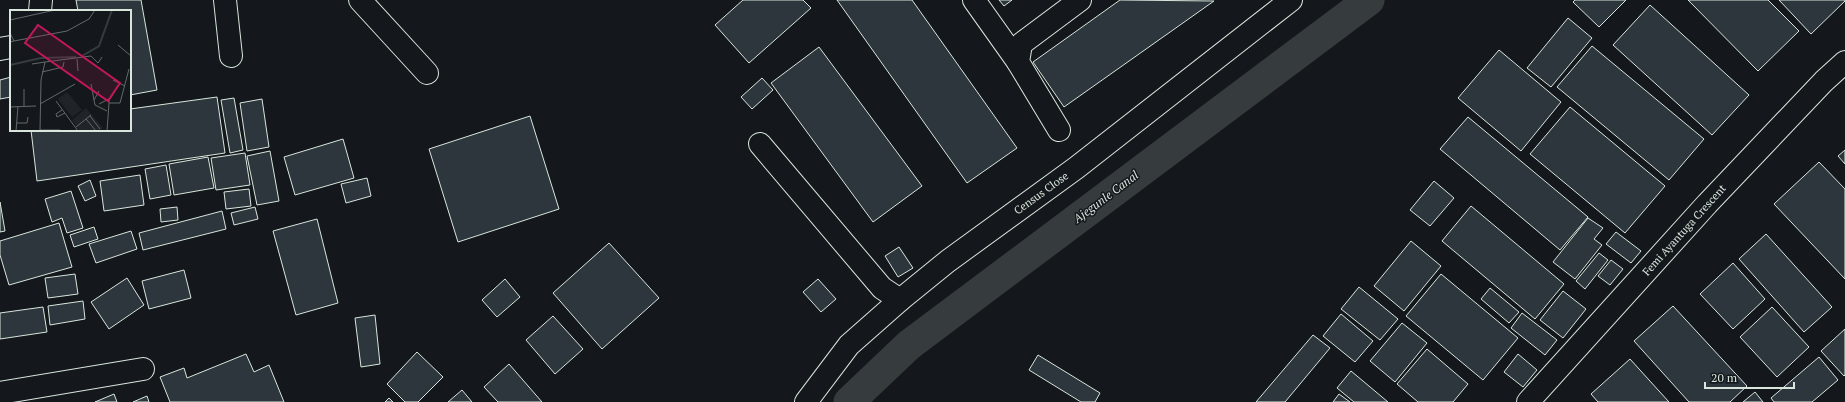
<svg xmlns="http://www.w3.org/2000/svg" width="1845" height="402" font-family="'PT Serif',serif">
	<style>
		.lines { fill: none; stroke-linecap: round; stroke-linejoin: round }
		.canal { stroke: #363b3e; stroke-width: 31 }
		.building { fill: #2c363c; stroke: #d8e6dc }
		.minor-casing { stroke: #d8e6dc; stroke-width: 24 }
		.minor { stroke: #14181c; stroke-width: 22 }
		.labels { text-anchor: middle; stroke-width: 3; stroke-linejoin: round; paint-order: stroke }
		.street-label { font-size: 11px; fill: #d8e6dc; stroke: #14181c }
		.water-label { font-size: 12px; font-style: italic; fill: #d8e6dc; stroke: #14181c }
		.inset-river { fill: none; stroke: #363b3e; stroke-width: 2 }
		.inset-road { fill: none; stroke: #626a69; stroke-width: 1 }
		.view { fill: #c2185b; fill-opacity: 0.15; stroke: #c2185b; stroke-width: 2 }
		.inset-edge { fill: none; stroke: #d8e6dc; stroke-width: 2 }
	</style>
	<rect width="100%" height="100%" fill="#14181c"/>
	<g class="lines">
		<!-- canal -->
		<polyline class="canal" points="849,402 909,345 1369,0"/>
	</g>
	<!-- building -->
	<g class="building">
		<polygon points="76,0 141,0 157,90 130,95 130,11 78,11"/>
		<polygon points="743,0 803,0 811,8 749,63 715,25"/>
		<polygon points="837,0 912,0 1017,148 967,183"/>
		<polygon points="999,0 1012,0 1004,6"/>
		<polygon points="1120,0 1214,1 1064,107 1033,62"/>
		<polygon points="1575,0 1626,0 1599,27 1573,2"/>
		<polygon points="1688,0 1768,0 1799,31 1758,71"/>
		<polygon points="1779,0 1845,0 1845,1 1811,34"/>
		<polygon points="1650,5 1749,95 1712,135 1613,45"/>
		<polygon points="1568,18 1592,38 1551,87 1527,68"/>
		<polygon points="1592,46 1704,139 1669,180 1557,87"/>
		<polygon points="819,47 922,186 873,222 771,83"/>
		<polygon points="1499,50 1561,102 1521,151 1458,98"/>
		<polygon points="11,77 11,97 0,99 0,80"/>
		<polygon points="762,78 773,90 752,109 741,97"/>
		<polygon points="217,97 225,153 37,181 31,130 130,130 130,109"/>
		<polygon points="234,98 243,150 230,153 221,100"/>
		<polygon points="262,99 269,147 247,151 240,103"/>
		<polygon points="1570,107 1665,186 1625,233 1530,154"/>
		<polygon points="530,116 559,209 458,242 429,149"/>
		<polygon points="1468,117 1588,217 1560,250 1440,149"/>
		<polygon points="343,139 354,178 295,195 284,157"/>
		<polygon points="1845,150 1845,164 1838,156"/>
		<polygon points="270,151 279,201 257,205 247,156"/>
		<polygon points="245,153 250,185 216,190 211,158"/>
		<polygon points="208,157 214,188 174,195 169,164"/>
		<polygon points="1819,162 1845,189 1845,279 1774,204"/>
		<polygon points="166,165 171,195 150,199 145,169"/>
		<polygon points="140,175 144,205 104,211 100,181"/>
		<polygon points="367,178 371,196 346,203 341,184"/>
		<polygon points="90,180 96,196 85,201 78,186"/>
		<polygon points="1434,181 1454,198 1430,226 1410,210"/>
		<polygon points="249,189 251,206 226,209 224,192"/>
		<polygon points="71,191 83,228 67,233 62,218 52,222 45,199"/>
		<polygon points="0,202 5,231 0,232"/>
		<polygon points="1471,206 1564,284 1535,319 1442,241"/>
		<polygon points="177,207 178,220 161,222 160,209"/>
		<polygon points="255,207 258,219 234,225 231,213"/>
		<polygon points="222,211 226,229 143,250 139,233"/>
		<polygon points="1588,218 1603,228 1594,239 1602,245 1575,279 1553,262"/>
		<polygon points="317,219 338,303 296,315 273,231"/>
		<polygon points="59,223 72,267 9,285 0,255 0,241"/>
		<polygon points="94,227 98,239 74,247 70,235"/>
		<polygon points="131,231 137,249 96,263 89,244"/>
		<polygon points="1616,232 1641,251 1631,263 1606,244"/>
		<polygon points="1766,234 1832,307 1804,332 1739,259"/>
		<polygon points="1411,241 1441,266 1404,311 1374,286"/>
		<polygon points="609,243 659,298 602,349 553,293"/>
		<polygon points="899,247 913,268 898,277 885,256"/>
		<polygon points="1599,253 1608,260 1585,289 1576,281"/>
		<polygon points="1611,260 1623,269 1610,285 1598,276"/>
		<polygon points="1733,263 1765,299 1733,329 1700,294"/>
		<polygon points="184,270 191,298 149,309 142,281"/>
		<polygon points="75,274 78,294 48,298 45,278"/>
		<polygon points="1441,274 1518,338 1483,380 1406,316"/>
		<polygon points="127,278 144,305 109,329 91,302"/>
		<polygon points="505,279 520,297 497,317 482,300"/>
		<polygon points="818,279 836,299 821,312 803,292"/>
		<polygon points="1359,287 1398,319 1380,340 1341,309"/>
		<polygon points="1490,288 1519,312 1509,323 1481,299"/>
		<polygon points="1563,291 1586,309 1563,338 1540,320"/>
		<polygon points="83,301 85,319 50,325 48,306"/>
		<polygon points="1673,306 1747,386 1730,402 1689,402 1634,341"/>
		<polygon points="43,307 47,332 0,339 0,313"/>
		<polygon points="1772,307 1809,347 1777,377 1740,337"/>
		<polygon points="1522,313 1557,340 1545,355 1511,328"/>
		<polygon points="1341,314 1373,341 1355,362 1323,336"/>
		<polygon points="375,315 380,364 361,367 355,318"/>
		<polygon points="553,316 583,349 555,374 526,340"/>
		<polygon points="1402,323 1427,343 1395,382 1370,361"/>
		<polygon points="1845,329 1845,375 1844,376 1821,351"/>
		<polygon points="1313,335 1330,348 1285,402 1256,402"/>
		<polygon points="1427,349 1468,384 1453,402 1418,402 1397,384"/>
		<polygon points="417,352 443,377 418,402 405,402 387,384"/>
		<polygon points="246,354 254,372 269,365 284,402 170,402 160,377 184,368 187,378"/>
		<polygon points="1518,354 1537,370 1523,387 1504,372"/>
		<polygon points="1038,355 1100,393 1095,402 1081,402 1029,370"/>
		<polygon points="1819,357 1838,380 1812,402 1774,402 1771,398"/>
		<polygon points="1630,359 1669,402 1598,402 1591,394"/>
		<polygon points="509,364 542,402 498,402 484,387"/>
		<polygon points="1351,371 1388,402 1354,402 1337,388"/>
		<polygon points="462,390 472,402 448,402"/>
		<polygon points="1755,392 1763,402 1743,402"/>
		<polygon points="114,394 117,402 95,402"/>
		<polygon points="1339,394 1350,402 1333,402"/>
		<polygon points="147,396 149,402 133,402"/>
		<polygon points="389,398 393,402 385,402"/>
	</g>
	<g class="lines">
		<!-- minor casing -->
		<g class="minor-casing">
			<g id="minor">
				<polyline points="225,0 231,56"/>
				<polyline points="360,0 427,73"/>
				<polyline points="974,0 1018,62"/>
				<polyline points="40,11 41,0"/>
				<polyline points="0,49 11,47"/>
				<polyline points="1059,130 1018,62 1021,44 1080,0"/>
				<polyline points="760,144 882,288 900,300"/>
				<polyline points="0,393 143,369"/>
				<polyline points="806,402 849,345 900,300 948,261 1076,168 1291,0"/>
				<polyline points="1528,402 1707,204 1824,81 1845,62"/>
			</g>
		</g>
		<!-- minor -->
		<use href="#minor" class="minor"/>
	</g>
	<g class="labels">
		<!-- street labels -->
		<g class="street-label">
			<text transform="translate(1041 193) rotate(-36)" y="4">Census Close</text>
			<text transform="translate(1684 230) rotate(-48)" y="4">Femi Ayantuga Crescent</text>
		</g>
		<!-- water labels -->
		<g class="water-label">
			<text transform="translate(1106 197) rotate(-37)" y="4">Ajegunle Canal</text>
		</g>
	</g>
	<!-- overview -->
	<g transform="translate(10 10)">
		<rect width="121" height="121" fill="#14181c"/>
		<path d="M57 82 72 100 62 107 48 89ZM76 98 93 118 89 121H70L62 110Z" fill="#202428"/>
		<path class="inset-river" d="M72 46 89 36 102 0M0 55 31 48 66 47"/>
		<path class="inset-road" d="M0 10 45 0M0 23 4 31 0 32M4 31 57 21 79 9 85 0M108 35 121 46M67 49 68 61M22 54 35 52M32 62 53 57 54 52M103 70 115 76M81 74 84 90M14 79V96M89 81 84 90 85 95 97 101M46 91 68 121M99 93H110L119 59M30 94 65 74M89 94 99 89V93M0 97 26 96M52 100 46 104 47 107 55 103M80 106 90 119M76 109 86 121M7 113H17L18 107M66 117 81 105M30 120H50M6 121 8 96M30 121 31 70 35 52 81 46 88 53 92 47M97 121 99 93"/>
		<path class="view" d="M28 15 110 73 98 91 15 33Z"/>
		<rect width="121" height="121" class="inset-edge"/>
	</g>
	<!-- scale -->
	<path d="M1705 382v6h89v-6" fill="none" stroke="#d8e6dc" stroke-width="2"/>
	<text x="1711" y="382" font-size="12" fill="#d8e6dc" stroke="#14181c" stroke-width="3" paint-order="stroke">20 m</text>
</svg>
